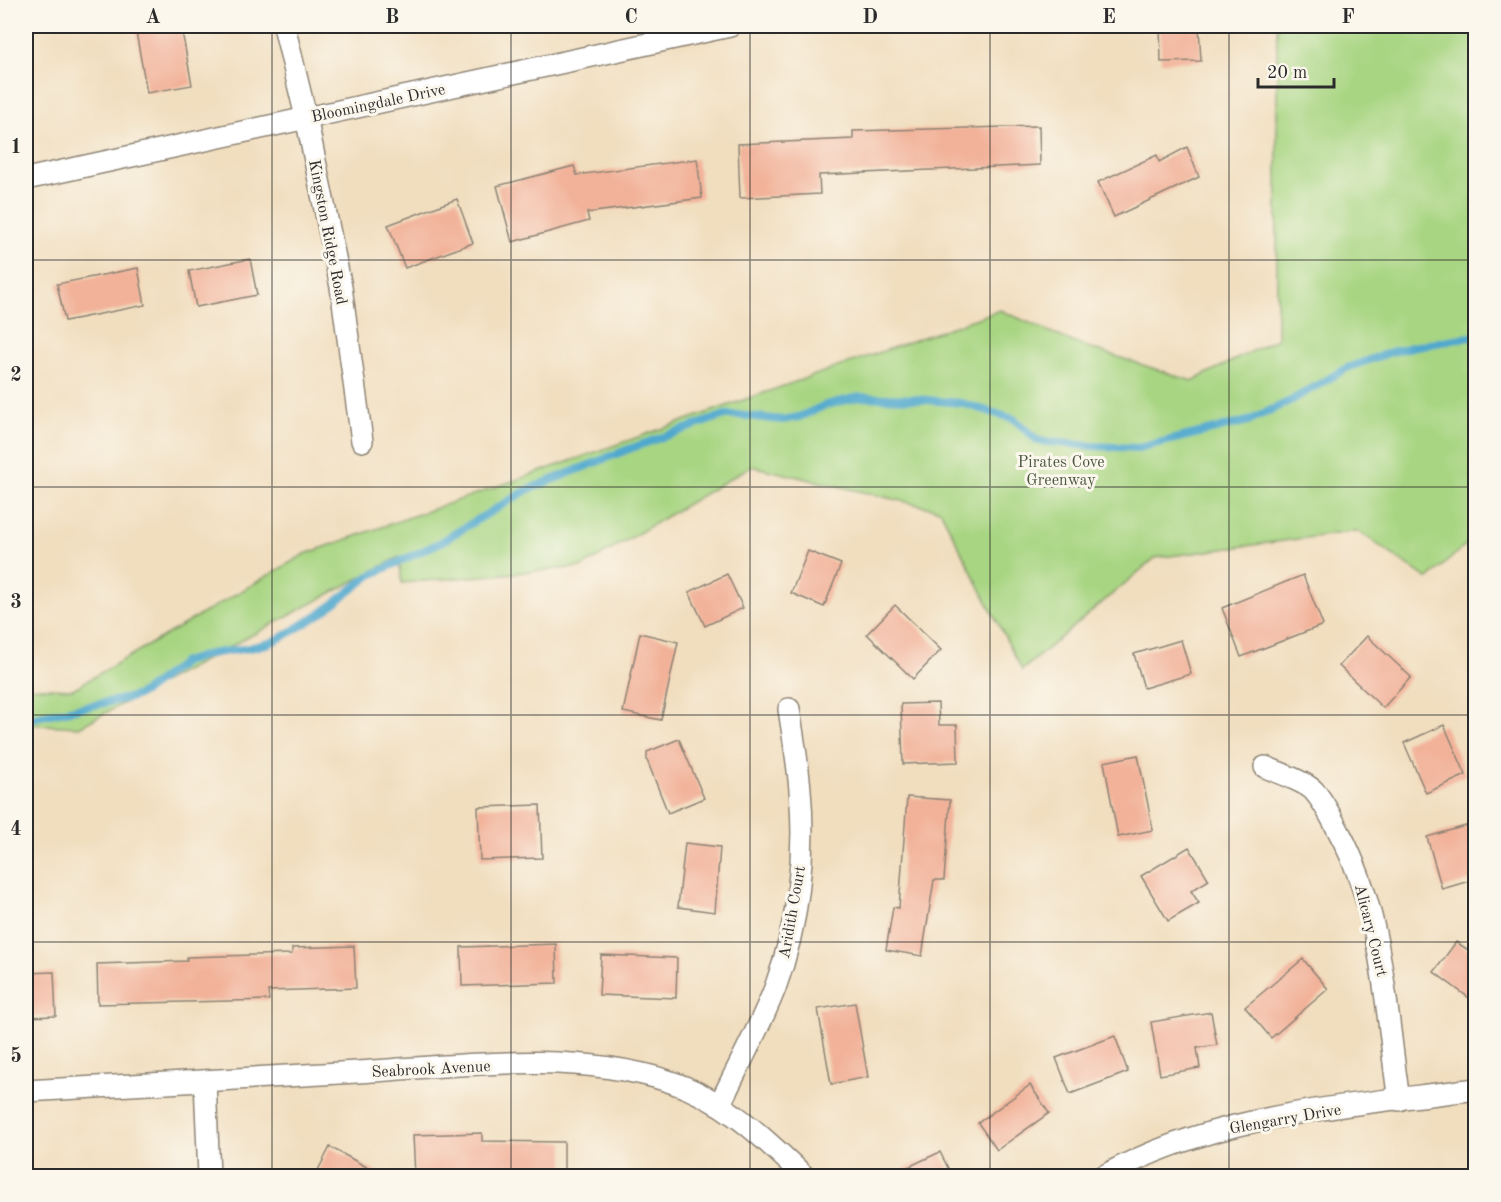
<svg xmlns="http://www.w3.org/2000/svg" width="1501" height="1202" font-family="'Old Standard TT',serif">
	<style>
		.green { fill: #a8d582; stroke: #6a8056; stroke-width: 1.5 }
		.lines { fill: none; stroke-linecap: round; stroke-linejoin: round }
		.stream { stroke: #4fa8cd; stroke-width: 8 }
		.building { fill: #f2b29a }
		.street-casing { stroke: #8e8475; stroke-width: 24 }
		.street { stroke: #fff; stroke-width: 21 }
		.grid { fill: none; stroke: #2b2b2b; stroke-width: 1.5; stroke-opacity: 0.55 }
		.labels { text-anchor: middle; stroke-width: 6; stroke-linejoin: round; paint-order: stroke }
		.street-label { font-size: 16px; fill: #2b2b2b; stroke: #fbf7ec }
		.park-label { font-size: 16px; fill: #4a5641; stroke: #fbf7ec }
		.neatline { fill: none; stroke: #2b2b2b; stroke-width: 2 }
		.grid-label { font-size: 20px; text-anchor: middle; font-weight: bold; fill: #2b2b2b }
	</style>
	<rect width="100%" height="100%" fill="#fbf7ec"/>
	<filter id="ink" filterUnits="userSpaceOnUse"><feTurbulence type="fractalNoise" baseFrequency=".0167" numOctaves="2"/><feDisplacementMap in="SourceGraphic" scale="12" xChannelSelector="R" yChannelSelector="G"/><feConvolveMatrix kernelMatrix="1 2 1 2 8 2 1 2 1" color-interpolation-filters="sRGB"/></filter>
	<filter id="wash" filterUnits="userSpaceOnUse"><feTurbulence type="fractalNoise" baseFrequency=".008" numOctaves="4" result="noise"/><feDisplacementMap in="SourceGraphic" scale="24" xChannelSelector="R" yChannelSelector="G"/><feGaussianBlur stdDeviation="1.35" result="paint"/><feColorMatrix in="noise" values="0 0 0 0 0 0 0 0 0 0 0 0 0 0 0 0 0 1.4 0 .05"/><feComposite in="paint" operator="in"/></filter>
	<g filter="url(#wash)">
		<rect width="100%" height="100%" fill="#f1debf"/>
		<!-- green -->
		<polygon class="green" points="1277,26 1475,26 1475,536 1428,579 1358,531 1155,558 1022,670 940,510 751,466 582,567 402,583 399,557 79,727 26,724 26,687 73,689 305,554 1000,310 1075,343 1192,381 1277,339"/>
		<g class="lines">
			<!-- stream -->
			<polyline class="stream" points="26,719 133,697 144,692 184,662 209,654 249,648 270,643 286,635 323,612 369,576 439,543 527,490 629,449 725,415 737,415 782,420 799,417 826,405 859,397 915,399 961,403 1014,419 1038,441 1092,446 1138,448 1248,421 1292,400 1347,368 1391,352 1412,347 1476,336"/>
		</g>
		<g id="blocks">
			<!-- building -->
			<g class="building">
				<polygon points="171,26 181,26 192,85 147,93 136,32"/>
				<polygon points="1160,26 1199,26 1201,61 1161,62"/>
				<polygon points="1039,126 1040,165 819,175 820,194 740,198 738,144 853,139 853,131"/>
				<polygon points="1187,147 1199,177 1114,217 1098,182 1157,155 1159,162"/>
				<polygon points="697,159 702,198 587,213 589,221 512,242 497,186 574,166 577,175"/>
				<polygon points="457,199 473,243 405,268 388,225"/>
				<polygon points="250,259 257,295 196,307 189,271"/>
				<polygon points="138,268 145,305 65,321 57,284"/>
				<polygon points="808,551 841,564 824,607 791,593"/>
				<polygon points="727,574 743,608 705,626 689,592"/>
				<polygon points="1303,575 1323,625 1241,657 1222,608"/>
				<polygon points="895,605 941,650 913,679 867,634"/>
				<polygon points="640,633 678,642 661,720 623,712"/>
				<polygon points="1367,636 1411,677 1383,708 1339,666"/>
				<polygon points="1181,640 1191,674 1144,688 1134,654"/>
				<polygon points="938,703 939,725 957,725 958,762 903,764 901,704"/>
				<polygon points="1444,725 1466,775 1426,793 1404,743"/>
				<polygon points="679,739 704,798 668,813 647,760 647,752"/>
				<polygon points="1138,755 1153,830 1118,837 1104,762"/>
				<polygon points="907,797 950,800 944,880 934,880 922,956 886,950 893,907 899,908"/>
				<polygon points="540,805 542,858 480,860 478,807"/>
				<polygon points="1476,823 1476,879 1442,889 1427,837"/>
				<polygon points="685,843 720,847 715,912 678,907"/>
				<polygon points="1189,847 1209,880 1191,891 1199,903 1168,921 1141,876"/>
				<polygon points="1456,942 1476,955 1476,1003 1434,972"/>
				<polygon points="556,944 557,983 462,986 461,947"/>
				<polygon points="354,946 356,988 268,991 269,1000 98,1004 97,964 187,961 187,957 292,954 292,948"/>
				<polygon points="601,955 677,958 676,998 599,995"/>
				<polygon points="1303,959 1328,989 1271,1038 1245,1007"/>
				<polygon points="54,972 56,1016 26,1017 26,973"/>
				<polygon points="855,1003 868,1077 831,1084 818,1009"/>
				<polygon points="1211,1012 1217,1045 1197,1048 1200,1068 1160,1075 1151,1022"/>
				<polygon points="1115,1036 1128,1072 1070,1094 1056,1058"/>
				<polygon points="1030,1085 1049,1113 997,1150 978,1123"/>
				<polygon points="482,1133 482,1141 564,1142 564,1176 415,1176 413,1135"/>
				<polygon points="330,1147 383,1176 315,1176"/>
				<polygon points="940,1152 952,1176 889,1176"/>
			</g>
		</g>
	</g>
	<g filter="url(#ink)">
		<use href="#blocks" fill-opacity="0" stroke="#8e8475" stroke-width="1.5"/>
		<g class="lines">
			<!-- street casing -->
			<g class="street-casing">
				<g id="street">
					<polyline points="284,26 306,117 341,287 362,441"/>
					<polyline points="26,179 730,26"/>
					<path d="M1265 767C1277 772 1306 782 1314 791 1324 802 1331 817 1338 830 1384 914 1385 1007 1399 1100"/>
					<polyline points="205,1081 209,1176"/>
					<path d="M26 1091C136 1085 246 1079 357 1072 457 1066 570 1050 668 1081 723 1098 763 1137 804 1176"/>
					<path d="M720 1104C738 1066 760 1027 775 988 798 926 806 856 800 790 798 763 793 736 789 709"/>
					<path d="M1104 1176C1216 1113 1350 1106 1476 1089"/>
				</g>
			</g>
			<!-- street -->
			<use href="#street" class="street"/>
		</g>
	</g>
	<!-- grid -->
	<path class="grid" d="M272 26V1176M511 26V1176M750 26V1176M990 26V1176M1229 26V1176M26 260H1476M26 487H1476M26 715H1476M26 942H1476"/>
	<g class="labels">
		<!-- street labels -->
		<g class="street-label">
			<text transform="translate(378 102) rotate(-12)" y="6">Bloomingdale Drive</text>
			<text transform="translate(329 232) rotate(79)" y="6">Kingston Ridge Road</text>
			<text transform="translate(791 912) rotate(-80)" y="6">Aridith Court</text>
			<text transform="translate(1372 930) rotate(76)" y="6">Alicary Court</text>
			<text transform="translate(431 1068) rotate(-3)" y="6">Seabrook Avenue</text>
			<text transform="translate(1285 1118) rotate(-10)" y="6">Glengarry Drive</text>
		</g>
		<!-- park labels -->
		<g class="park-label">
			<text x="1061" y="467">Pirates Cove<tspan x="1061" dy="18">Greenway</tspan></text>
		</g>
	</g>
	<!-- margin -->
	<rect width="1501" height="1202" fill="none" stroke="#fbf7ec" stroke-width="66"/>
	<!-- scale -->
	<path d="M1258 78v9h76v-9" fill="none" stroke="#2b2b2b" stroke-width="3"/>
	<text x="1267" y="78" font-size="18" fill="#2b2b2b" stroke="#fbf7ec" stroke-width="4.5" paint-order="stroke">20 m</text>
	<rect x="33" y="33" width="1435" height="1136" class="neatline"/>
	<g class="grid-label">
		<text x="153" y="23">A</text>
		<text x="392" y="23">B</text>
		<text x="631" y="23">C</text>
		<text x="870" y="23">D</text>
		<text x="1109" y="23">E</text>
		<text x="1348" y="23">F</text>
		<text x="16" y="153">1</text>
		<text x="16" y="381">2</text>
		<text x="16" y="608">3</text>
		<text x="16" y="835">4</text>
		<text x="16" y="1062">5</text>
	</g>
</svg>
